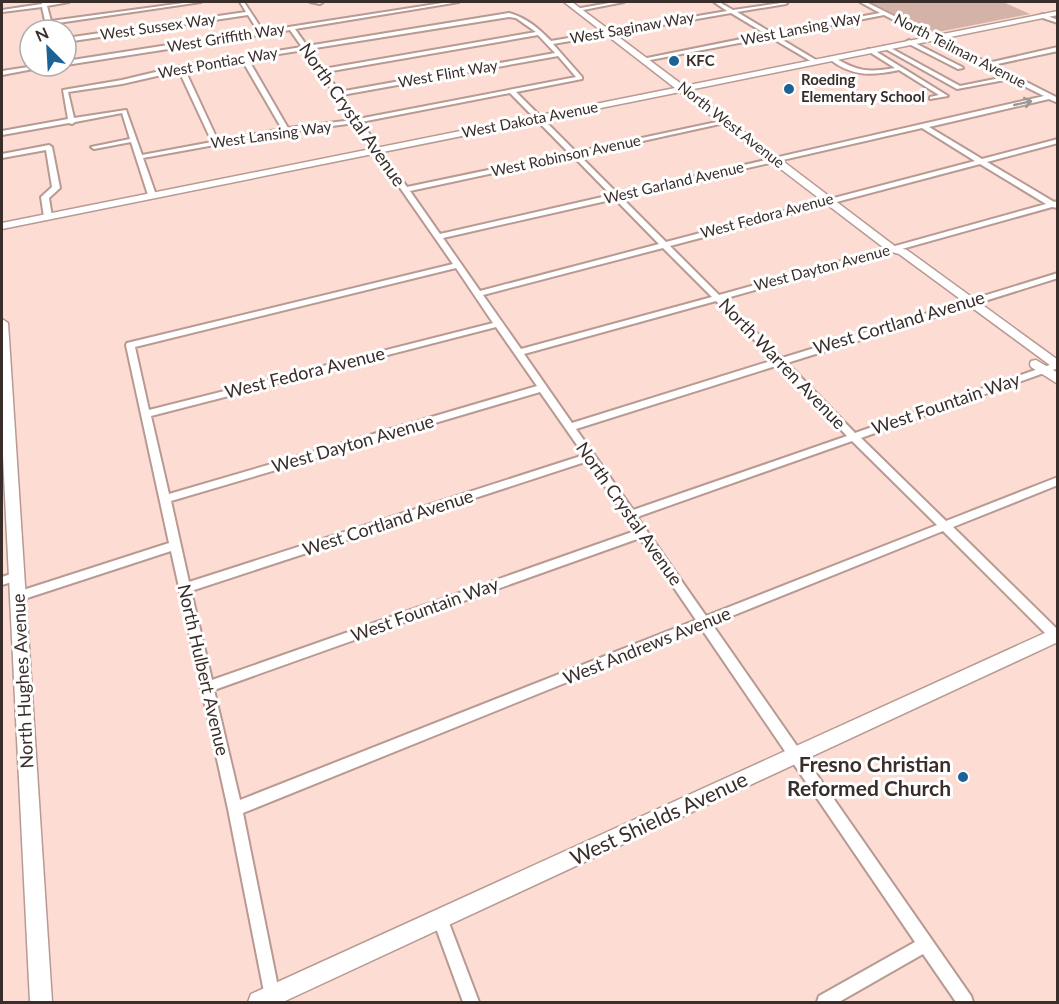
<svg xmlns="http://www.w3.org/2000/svg" width="1059" height="1004" font-family="Lato,sans-serif">
	<style>
		.green { fill: #d5b2a8 }
		.lines { fill: none; stroke-linecap: round; stroke-linejoin: round }
		.street-casing { stroke: #b89a92; stroke-width: 4 }
		.secondary-casing { stroke: #b89a92; stroke-width: 3 }
		.street { fill: #fff; fill-rule: evenodd }
		.secondary { fill: #fff; fill-rule: evenodd }
		.oneway { stroke: #9c9694 }
		.poi-dot { fill: #1d6297; stroke: #fff; stroke-width: 2 }
		.labels { text-anchor: middle; stroke-width: 6; stroke-linejoin: round; paint-order: stroke }
		.far-street-label { font-size: 15px; fill: #3a2e2a; stroke: #fff }
		.far-poi-label { font-size: 15px; font-weight: bold; fill: #3a2e2a; stroke: #fff; text-anchor: start }
		.street-label { font-size: 18px; fill: #3a2e2a; stroke: #fff }
		.near-poi-label { font-size: 21px; font-weight: bold; fill: #3a2e2a; stroke: #fff; text-anchor: end }
		.near-street-label { font-size: 21px; fill: #3a2e2a; stroke: #fff }
	</style>
	<rect width="100%" height="100%" fill="#fcdcd3"/>
	<!-- green -->
	<polygon class="green" points="870,2 1003,2 1030,14 933,33"/>
	<g class="lines">
		<!-- street casing -->
		<g class="street-casing">
			<g id="street">
				<polygon points="42,2 46,2 47,3 69,2 47,6 51,21 191,2 201,2 51,24 53,30 47,30 42,7 2,12 2,10 42,4"/>
				<path d="M240 2H244L263 31 449 2H459L295 29 307 46 509 13C527 18 538 28 551 41L727 11 714 2H719L733 10 788 2 786 4 737 12 772 33 880 13 860 2H866L988 63 1058 47V51L993 65 1058 98V103L1049 99 929 127 982 159 1058 139V143L987 162 1054 202 1058 201V208L1052 207 723 299 782 358 1058 273V278L787 363 855 433 1058 362V368L861 438 946 521 1058 477V485L953 527 1058 630V639H1051L943 531 712 624 971 996 973 1002H956L923 954 839 1002H817L819 996 915 942 701 628 243 813 280 997 278 1002H266L228 809 171 551 18 601 14 599 12 596 14 593 169 543 126 345 127 343 453 264 355 123 286 132 143 158 156 195 152 197 148 195 131 142 94 149 91 147 130 139 122 113 75 122 72 124 69 123 2 135V131L68 119 63 90 122 80 181 66 302 47 290 30 66 65V61L258 31 248 15 66 42V38L246 12ZM731 13 766 34 642 59 645 61 770 37 814 63 816 62V60L776 36 884 15 1005 77 960 86 887 46 882 47 957 89 1010 79 1044 96 618 194 579 155 729 122 726 120 576 152 516 92 582 79V77L553 44ZM509 17 516 18 536 32 323 69 309 49ZM538 35 555 53 339 92 326 72ZM304 50 353 120 288 128 248 59ZM558 56 576 77 358 119 342 95ZM242 60 282 129 218 141 185 70ZM179 71 212 142 142 155 126 110 74 118 68 92 122 84ZM510 93 569 153 407 187 361 122ZM922 128 975 161 666 242 621 197ZM573 156 611 195 440 234 410 191ZM980 164 1046 204 719 295 670 246ZM615 199 659 244 480 291 443 238ZM663 248 712 297 521 349 483 295ZM456 268 493 323 149 410 135 347ZM716 301 774 360 572 423 524 354ZM496 327 537 386 169 494 151 416ZM779 365 847 436 633 510 576 429ZM540 392 584 455 189 582 171 501ZM852 441 937 525 706 616 637 517ZM588 461 635 531 212 680 191 591ZM640 538 696 620 240 800 214 690Z"/>
				<polygon points="310,2 323,2 320,4"/>
				<polygon points="615,2 624,2 578,11 575,9"/>
				<polygon points="1042,14 1058,20 1058,23 1040,17"/>
				<polygon points="909,40 962,67 963,68 958,69 907,43 906,42"/>
				<path d="M868 49H872L948 96 930 99V97L939 95 899 70C871 76 852 77 828 58L833 57C857 71 867 73 895 68L868 51Z"/>
				<polygon points="35,66 49,66 2,75 2,71"/>
				<polygon points="49,145 52,147 60,188 49,198 52,217 48,219 44,217 41,197 52,187 46,150 2,158 2,154"/>
				<polygon points="17,572 21,573 23,576 21,579 2,585 2,577"/>
				<polygon points="441,912 446,915 479,1002 463,1002 433,920 436,915"/>
			</g>
		</g>
		<!-- secondary casing -->
		<g class="secondary-casing">
			<g id="secondary">
				<polygon points="564,2 572,2 684,86 1058,11 1058,15 689,90 896,247 907,250 1058,360 1058,371 899,254 888,251 680,92 2,229 2,223 675,88"/>
				<polygon points="2,319 8,323 52,1002 30,1002 2,436"/>
				<polygon points="1036,360 1058,373 1058,384 1031,367 1030,364 1031,361"/>
				<polygon points="1058,627 1058,642 283,1002 248,1002 251,994"/>
			</g>
		</g>
		<!-- street -->
		<use href="#street" class="street"/>
		<!-- secondary -->
		<use href="#secondary" class="secondary"/>
	</g>
	<!-- one-way arrows -->
	<defs><path id="oneway-shaft" d="M-6 0H5M1.5-3L5.5 0L1.5 3" fill="none" stroke-width="1.6" stroke-linecap="round" stroke-linejoin="round" transform="scale(1.5)"/></defs>
	<use class="oneway" href="#oneway-shaft" transform="translate(1023 103) rotate(-13)"/>
	<!-- markers -->
	<g class="poi-dot">
		<circle cx="674" cy="61" r="6"/>
		<circle cx="789" cy="89" r="6"/>
		<circle cx="963" cy="777" r="6"/>
	</g>
	<g class="labels">
		<!-- far-street labels -->
		<g class="far-street-label">
			<text transform="translate(158 27) rotate(-8)" y="5">West Sussex Way</text>
			<text transform="translate(632 28) rotate(-10)" y="5">West Saginaw Way</text>
			<text transform="translate(801 29) rotate(-11)" y="5">West Lansing Way</text>
			<text transform="translate(226 38) rotate(-9)" y="5">West Griffith Way</text>
			<text transform="translate(960 51) rotate(27)" y="5">North Teilman Avenue</text>
			<text transform="translate(218 63) rotate(-10)" y="5">West Pontiac Way</text>
			<text transform="translate(448 74) rotate(-10)" y="5">West Flint Way</text>
			<text transform="translate(530 120) rotate(-11)" y="5">West Dakota Avenue</text>
			<text transform="translate(731 125) rotate(38)" y="5">North West Avenue</text>
			<text transform="translate(271 135) rotate(-8)" y="5">West Lansing Way</text>
			<text transform="translate(566 156) rotate(-12)" y="5">West Robinson Avenue</text>
			<text transform="translate(674 183) rotate(-13)" y="5">West Garland Avenue</text>
			<text transform="translate(767 216) rotate(-15)" y="5">West Fedora Avenue</text>
			<text transform="translate(822 268) rotate(-15)" y="5">West Dayton Avenue</text>
		</g>
		<!-- far-poi labels -->
		<g class="far-poi-label">
			<text x="686" y="66">KFC</text>
			<text x="801" y="85">Roeding<tspan x="801" dy="17">Elementary School</tspan></text>
		</g>
		<!-- street labels -->
		<g class="street-label">
			<text transform="translate(352 115) rotate(55)" y="6">North Crystal Avenue</text>
			<text transform="translate(899 323) rotate(-17)" y="6">West Cortland Avenue</text>
			<text transform="translate(782 364) rotate(46)" y="6">North Warren Avenue</text>
			<text transform="translate(305 373) rotate(-14)" y="6">West Fedora Avenue</text>
			<text transform="translate(946 404) rotate(-19)" y="6">West Fountain Way</text>
			<text transform="translate(353 444) rotate(-16)" y="6">West Dayton Avenue</text>
			<text transform="translate(629 514) rotate(55)" y="6">North Crystal Avenue</text>
			<text transform="translate(388 523) rotate(-18)" y="6">West Cortland Avenue</text>
			<text transform="translate(425 610) rotate(-20)" y="6">West Fountain Way</text>
			<text transform="translate(647 646) rotate(-22)" y="6">West Andrews Avenue</text>
			<text transform="translate(203 670) rotate(77)" y="6">North Hulbert Avenue</text>
			<text transform="translate(23 681) rotate(-93)" y="6">North Hughes Avenue</text>
		</g>
		<!-- near-poi labels -->
		<g class="near-poi-label">
			<text x="951" y="772">Fresno Christian<tspan x="951" dy="24">Reformed Church</tspan></text>
		</g>
		<!-- near-street labels -->
		<g class="near-street-label">
			<text transform="translate(659 819) rotate(-25)" y="7">West Shields Avenue</text>
		</g>
	</g>
	<!-- border -->
	<rect width="1059" height="1004" fill="none" stroke="#3a2e2a" stroke-width="6"/>
	<!-- north arrow -->
	<g transform="translate(48 48) rotate(336)"><circle r="28" fill="#ffffff" stroke="#b0abaa" stroke-width="1.5"/>
	<path d="M0-4.5L10 22L0 15L-10 22Z" fill="#1d6297"/>
	<text y="-9" font-size="16" font-weight="bold" text-anchor="middle" fill="#3a2e2a">N</text>
	</g>
</svg>
